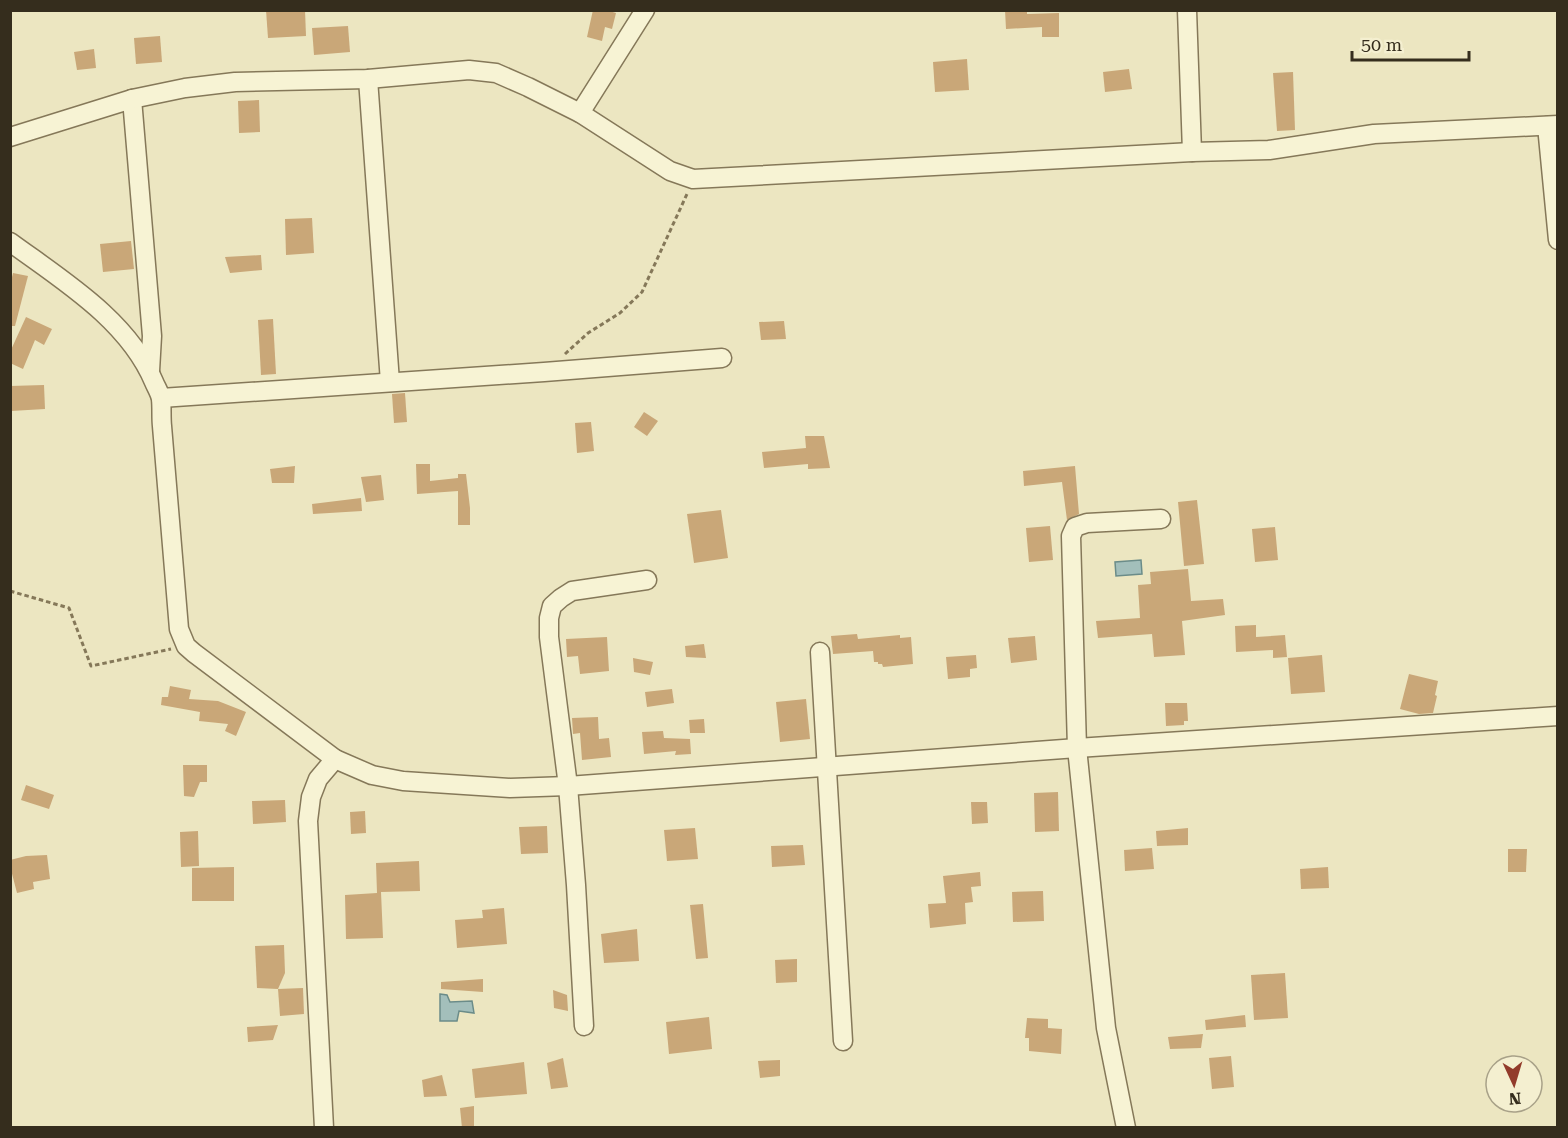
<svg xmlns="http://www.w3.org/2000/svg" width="1568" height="1138" font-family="'Roboto Serif',serif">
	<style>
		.water { fill: #a3bfbb; stroke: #6b8c89; stroke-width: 1.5 }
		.building { fill: #c9a778 }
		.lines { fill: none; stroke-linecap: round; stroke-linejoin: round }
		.minor-casing { stroke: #857859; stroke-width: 21 }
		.path { stroke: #857859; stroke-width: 3; stroke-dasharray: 4.5 3; stroke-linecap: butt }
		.minor { stroke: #f7f3d4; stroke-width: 18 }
	</style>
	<rect width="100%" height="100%" fill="#ece6c1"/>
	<!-- water -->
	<g class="water">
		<polygon points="1141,560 1142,574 1116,576 1115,562"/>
		<polygon points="440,994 447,995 450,1002 472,1001 474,1013 459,1011 457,1021 440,1021"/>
	</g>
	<!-- building -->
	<g class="building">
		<polygon points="266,10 305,10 306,36 268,38"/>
		<polygon points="593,10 606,10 616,13 612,29 605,27 602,41 587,37"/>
		<polygon points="1005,10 1027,10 1027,14 1059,13 1059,37 1042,37 1042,27 1006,29"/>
		<polygon points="348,26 350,52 314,55 312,28"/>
		<polygon points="160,36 162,62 136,64 134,38"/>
		<polygon points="94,49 96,68 77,70 74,52"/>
		<polygon points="967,59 969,90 935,92 933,62"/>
		<polygon points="1129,69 1132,89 1105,92 1103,72"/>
		<polygon points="1293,72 1295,130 1277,131 1273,73"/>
		<polygon points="259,100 260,132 239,133 238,101"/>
		<polygon points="312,218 314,253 286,255 285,219"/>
		<polygon points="131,241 134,269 103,272 100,244"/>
		<polygon points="261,255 262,270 230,273 225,257"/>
		<polygon points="13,273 28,276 15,326 10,326 10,285"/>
		<polygon points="26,317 52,329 44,345 35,340 23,369 10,363 10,352"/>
		<polygon points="273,319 276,374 261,375 258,320"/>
		<polygon points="784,321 786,339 761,340 759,322"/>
		<polygon points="44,385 45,409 11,411 10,386"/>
		<polygon points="405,393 407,422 394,423 392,394"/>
		<polygon points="644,412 658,421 647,436 634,427"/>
		<polygon points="591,422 594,451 577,453 575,423"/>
		<polygon points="805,436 824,436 830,468 808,469 808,464 764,468 762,452 806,448"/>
		<polygon points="416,464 430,464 430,481 458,478 458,474 466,474 470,508 470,525 458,525 458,491 417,494"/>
		<polygon points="295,466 294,483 272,483 270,469"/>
		<polygon points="1075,466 1079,514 1067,520 1062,482 1024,486 1023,471"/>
		<polygon points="381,475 384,500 366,502 361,477"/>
		<polygon points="361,498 362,511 313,514 312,504"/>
		<polygon points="1197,500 1204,564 1184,566 1178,502"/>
		<polygon points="721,510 728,558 694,563 687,514"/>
		<polygon points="1050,526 1053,560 1029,562 1026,528"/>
		<polygon points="1275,527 1278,560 1255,562 1252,529"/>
		<polygon points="1188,569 1191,601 1223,599 1225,615 1182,621 1185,655 1154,657 1152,634 1098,638 1096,621 1140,618 1138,585 1151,584 1150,572"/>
		<polygon points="1256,625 1256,637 1285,635 1287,657 1273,658 1273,650 1236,652 1235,626"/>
		<polygon points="857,634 858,639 900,635 900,638 911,637 913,664 883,667 882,664 878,664 878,662 874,662 873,651 833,654 831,636"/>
		<polygon points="1035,636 1037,660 1011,663 1008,638"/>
		<polygon points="607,637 609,671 580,674 578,656 567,657 566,639"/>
		<polygon points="704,644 706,658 686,657 685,646"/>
		<polygon points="976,655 977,668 970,669 970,677 948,679 946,657"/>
		<polygon points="1322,655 1325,692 1291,694 1288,658"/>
		<polygon points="633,658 653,662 650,675 634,672"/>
		<polygon points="1409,674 1438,681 1435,695 1437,696 1433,713 1419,714 1400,709"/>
		<polygon points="170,686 191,690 189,699 218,701 246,712 236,736 225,731 228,724 199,721 200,712 161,705 162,697 168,697"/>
		<polygon points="672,689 674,703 647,707 645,692"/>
		<polygon points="806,699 810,739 780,742 776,702"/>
		<polygon points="1165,703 1187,703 1188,721 1184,721 1184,725 1166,726"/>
		<polygon points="598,717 599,739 609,738 611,757 582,760 580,733 573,734 572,718"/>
		<polygon points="704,719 705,733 690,733 689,720"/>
		<polygon points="663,731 664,738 690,739 691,754 675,755 676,751 644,754 642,732"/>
		<polygon points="183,765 207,765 207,782 200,782 194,797 184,796"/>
		<polygon points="26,785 54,795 49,809 21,800"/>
		<polygon points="1058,792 1059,831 1035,832 1034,793"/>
		<polygon points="285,800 286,822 253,824 252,801"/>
		<polygon points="971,802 987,802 988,823 972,824"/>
		<polygon points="365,811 366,833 351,834 350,812"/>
		<polygon points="547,826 548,853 521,854 519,827"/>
		<polygon points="695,828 698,859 667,861 664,830"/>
		<polygon points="1188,828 1188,845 1157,846 1156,831"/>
		<polygon points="198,831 199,866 181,867 180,832"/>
		<polygon points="803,845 805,865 772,867 771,846"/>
		<polygon points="1152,848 1154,869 1125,871 1124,850"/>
		<polygon points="1508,849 1527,849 1526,872 1508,872"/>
		<polygon points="47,855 50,879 33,882 34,889 17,893 10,866 10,860 26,856"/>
		<polygon points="419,861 420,891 381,892 383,938 346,939 345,895 377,893 376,863"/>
		<polygon points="234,867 234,901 192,901 192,868"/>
		<polygon points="1328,867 1329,888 1301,889 1300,869"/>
		<polygon points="980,872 981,886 971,887 973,902 965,903 966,924 930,928 928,904 946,903 943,876"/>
		<polygon points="1043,891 1044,921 1013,922 1012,892"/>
		<polygon points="703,904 708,958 696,959 690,905"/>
		<polygon points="504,908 507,944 457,948 455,920 483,918 482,910"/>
		<polygon points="637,929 639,961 604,963 601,934"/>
		<polygon points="284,945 285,973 278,989 257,988 255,946"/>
		<polygon points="797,959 797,982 776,983 775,960"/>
		<polygon points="1285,973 1288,1018 1254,1020 1251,975"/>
		<polygon points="483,979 483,992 441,989 441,982"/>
		<polygon points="303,988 304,1014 280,1016 278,989"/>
		<polygon points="553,990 567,995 568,1011 554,1008"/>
		<polygon points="1245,1015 1246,1027 1206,1030 1205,1020"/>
		<polygon points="709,1017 712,1049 669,1054 666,1022"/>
		<polygon points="1027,1018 1048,1019 1048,1028 1062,1029 1061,1054 1029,1051 1029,1038 1025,1038"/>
		<polygon points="278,1025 273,1040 248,1042 247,1027"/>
		<polygon points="1203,1034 1201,1048 1170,1049 1168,1037"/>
		<polygon points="1231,1056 1234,1087 1212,1089 1209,1058"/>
		<polygon points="563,1058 568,1087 551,1089 547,1063"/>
		<polygon points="780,1060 780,1076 760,1078 758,1061"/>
		<polygon points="524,1062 527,1094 475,1098 472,1069"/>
		<polygon points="442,1075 447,1096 424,1097 422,1080"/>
		<polygon points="474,1106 474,1128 462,1128 460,1108"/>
	</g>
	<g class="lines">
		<!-- minor casing -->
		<g class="minor-casing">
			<g id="minor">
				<polyline points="1187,10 1192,152"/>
				<polyline points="368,79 390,382"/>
				<polyline points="132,99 152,336 150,371"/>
				<polyline points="580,113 645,10"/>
				<polyline points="1547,126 1558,240"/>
				<polyline points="10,137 132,99 185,88 235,82 368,79 469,70 496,73 528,87 580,113 670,171 693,179 1192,152 1269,150 1374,134 1558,125"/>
				<path d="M10 242C62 280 128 320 154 382 156 387 160 393 161 399 162 408 161 417 162 426L179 629 186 646 194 653 335 759 318 779 311 797 308 821 324 1128"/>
				<polyline points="161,398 544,372 722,358"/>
				<polyline points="820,652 843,1041"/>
				<polyline points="335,759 372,775 403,781 510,788 568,786 1077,748 1558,716"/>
				<polyline points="584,1026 576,885 568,786 549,637 549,618 552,606 561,598 572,591 647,580"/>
				<polyline points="1126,1128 1106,1028 1077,748 1071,536 1075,527 1087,523 1161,519"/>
			</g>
		</g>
		<!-- path -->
		<g class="path">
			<polyline points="565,354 588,333 620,313 642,292 687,194"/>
			<polyline points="10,591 69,608 91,666 171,649"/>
		</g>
		<!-- minor -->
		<use href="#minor" class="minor"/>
	</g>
	<!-- border -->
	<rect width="1568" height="1138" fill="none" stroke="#352d1d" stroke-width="24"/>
	<!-- north arrow -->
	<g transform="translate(1514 1084) rotate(176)"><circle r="28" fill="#f4efd0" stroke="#a8a188" stroke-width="1.5"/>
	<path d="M0-4.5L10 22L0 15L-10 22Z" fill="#923b2b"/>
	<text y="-9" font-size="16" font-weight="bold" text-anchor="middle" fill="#352d1d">N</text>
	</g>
	<!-- scale -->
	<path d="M1352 51v9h117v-9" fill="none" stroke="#352d1d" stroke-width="3"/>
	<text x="1361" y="51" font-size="18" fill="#352d1d" stroke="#f4efd0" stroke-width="4.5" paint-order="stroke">50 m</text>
</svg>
